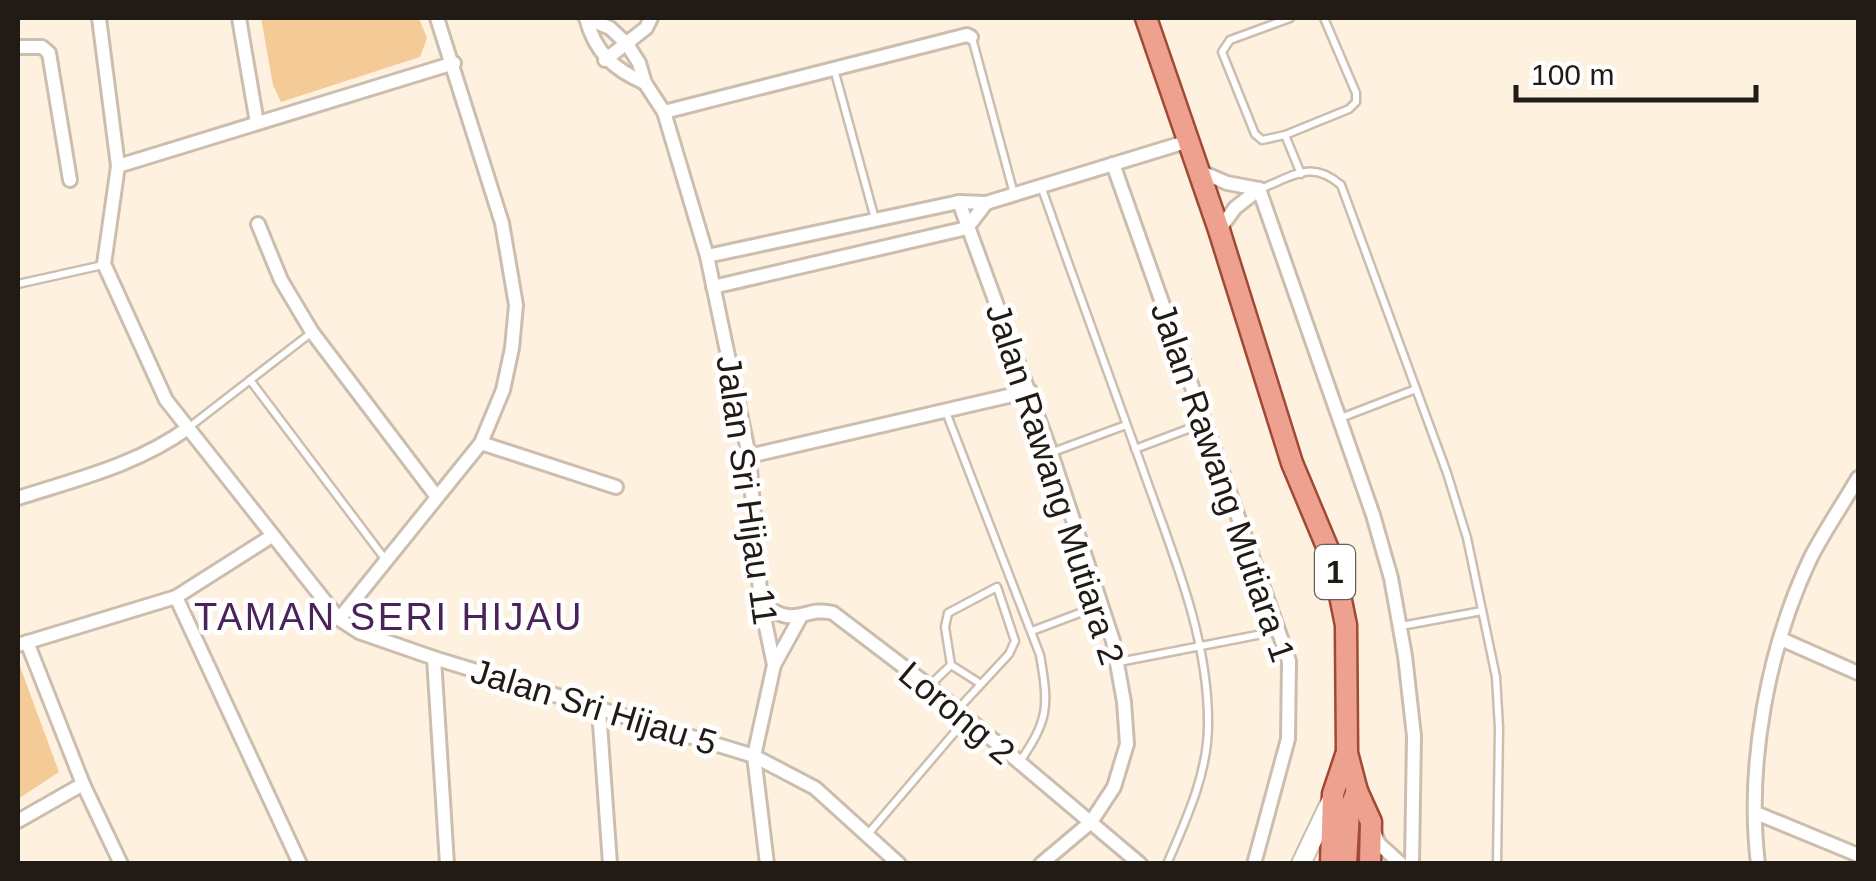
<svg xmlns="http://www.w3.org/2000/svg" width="1876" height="881" font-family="Arial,sans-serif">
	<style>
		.green { fill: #f4cb96 }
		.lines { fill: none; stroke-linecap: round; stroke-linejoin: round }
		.lane-casing { stroke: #ccbeae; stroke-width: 11 }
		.street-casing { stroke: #ccbeae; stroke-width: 18 }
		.secondary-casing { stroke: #ccbeae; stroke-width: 22 }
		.primary-casing { stroke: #a04a35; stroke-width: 25 }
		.lane { stroke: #fff; stroke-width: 6 }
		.street { stroke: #fff; stroke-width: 12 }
		.secondary { stroke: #fff; stroke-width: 18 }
		.primary { stroke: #efa190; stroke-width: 20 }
		.labels { text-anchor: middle; stroke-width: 10; stroke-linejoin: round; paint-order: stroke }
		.shield { fill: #fff; stroke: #635f5b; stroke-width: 2.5 }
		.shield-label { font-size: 32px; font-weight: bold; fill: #201b15 }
		.street-label { font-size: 35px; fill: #201b15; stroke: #fff }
		.neighbourhood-label { font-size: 38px; letter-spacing: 2.5px; fill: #49235a; stroke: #fff }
	</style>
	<rect width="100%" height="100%" fill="#fff1e0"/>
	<!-- green -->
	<g class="green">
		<polygon points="261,18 419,18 427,38 420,57 281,102 273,85"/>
		<polygon points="18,661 59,772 18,799"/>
	</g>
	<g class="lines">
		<!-- lane casing -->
		<g class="lane-casing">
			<g id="lane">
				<polyline points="1290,18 1230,40 1222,52 1255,134 1262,140 1285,135 1349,109 1356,102 1356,93 1324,18"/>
				<polyline points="972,38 1014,194"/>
				<polyline points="834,69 875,219"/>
				<polyline points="1285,135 1301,174"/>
				<path d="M1041 186C1074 280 1108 374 1142 467 1171 550 1209 636 1208 725 1208 773 1186 820 1167 864"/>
				<path d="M1260 189C1294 176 1311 159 1341 185L1447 473 1467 538 1496 677 1499 728 1497 864"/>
				<polyline points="18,284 103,265"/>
				<polyline points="250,380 385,559"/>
				<path d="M946 412 1040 655C1049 707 1049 719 1019 763"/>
				<polyline points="1338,419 1416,389"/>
				<polyline points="188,428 311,333"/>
				<polyline points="1135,449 1204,423"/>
				<polyline points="1053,452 1126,425"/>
				<polyline points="1401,626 1482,611"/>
				<polyline points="1032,631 1101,605"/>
				<polyline points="1119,662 1278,631"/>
				<polyline points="951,665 981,684"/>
				<polyline points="930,685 951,665 945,627 948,613 997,587 1015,641 1009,654 959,708"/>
				<polyline points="868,834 966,719"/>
			</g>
		</g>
		<!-- street casing -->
		<g class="street-casing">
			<g id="street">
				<polyline points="99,18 118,166 104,264 166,400 339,619 359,632 434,658 754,756 815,788 899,864"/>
				<polyline points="239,18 257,123"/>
				<polyline points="586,18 610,28 627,44 639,63 645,83 664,112 707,256 749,456 761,603 774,665"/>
				<path d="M586 18C595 52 613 69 645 83"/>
				<polyline points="18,47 42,47 49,53 70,180"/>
				<polyline points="605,60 646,28 651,18"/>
				<polyline points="664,112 967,35 971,37"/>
				<polyline points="1113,164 1289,661 1288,739 1254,864"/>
				<polyline points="118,166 454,63"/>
				<polyline points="1199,171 1227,183 1259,189"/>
				<polyline points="1259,189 1373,515 1391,578 1405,656 1414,736 1412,864"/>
				<polyline points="959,202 1051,453 1113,641 1124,702 1127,744 1114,787 1091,822 1041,864"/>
				<polyline points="258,224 281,280 312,332 437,497"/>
				<polyline points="1219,230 1235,208 1259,189"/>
				<polyline points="707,256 959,202 986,203 1189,141"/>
				<polyline points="713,287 967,228 986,203"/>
				<polyline points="481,443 616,487"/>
				<polyline points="749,456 1030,391"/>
				<path d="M18 498C77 479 137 465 188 428"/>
				<polyline points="176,597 300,864"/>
				<path d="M761 603C798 631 803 605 833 613L929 686 1140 864"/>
				<polyline points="339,619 481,443 503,390 512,348 516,305 502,223 437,18"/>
				<polyline points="1781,639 1858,673"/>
				<polyline points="27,642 83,784 121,864"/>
				<polyline points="18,645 176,597 272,536"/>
				<polyline points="434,658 447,864"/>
				<polyline points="599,710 610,864"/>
				<polyline points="1756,813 1858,855"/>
				<polyline points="18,821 83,784"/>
				<polyline points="1375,834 1379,844 1401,864"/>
				<polyline points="767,864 754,756 774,665 800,618"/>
				<path d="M1758 864C1746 764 1768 647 1811 557 1825 530 1843 504 1858 478"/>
			</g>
		</g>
		<!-- secondary casing -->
		<g class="secondary-casing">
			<polyline id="secondary" points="1301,864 1331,801"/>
		</g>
		<!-- primary casing -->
		<g class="primary-casing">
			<g id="primary">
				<polyline points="1146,18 1219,230 1292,463 1333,561 1346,625 1347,753 1357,791 1371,822 1370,864"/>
				<polyline points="1331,864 1333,794 1346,755"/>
				<polyline points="1346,864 1349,811 1357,791"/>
			</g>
		</g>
		<!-- lane -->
		<use href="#lane" class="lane"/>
		<!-- street -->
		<use href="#street" class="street"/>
		<!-- secondary -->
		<use href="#secondary" class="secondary"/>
		<!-- primary -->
		<use href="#primary" class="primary"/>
	</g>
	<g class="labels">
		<!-- shield labels -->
		<rect class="shield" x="1315" y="545" width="40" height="54" rx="8"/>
		<g class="shield-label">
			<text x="1335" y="583">1</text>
		</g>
		<!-- street labels -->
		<g class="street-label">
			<text transform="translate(1223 482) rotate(71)" y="12">Jalan Rawang Mutiara 1</text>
			<text transform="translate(1055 484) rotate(72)" y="12">Jalan Rawang Mutiara 2</text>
			<text transform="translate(747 490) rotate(82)" y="12">Jalan Sri Hijau 11</text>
			<text transform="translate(594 707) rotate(17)" y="12">Jalan Sri Hijau 5</text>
			<text transform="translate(957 713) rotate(40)" y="12">Lorong 2</text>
		</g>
		<!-- neighbourhood labels -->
		<g class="neighbourhood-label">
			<text x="389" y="630">TAMAN SERI HIJAU</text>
		</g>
	</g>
	<!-- border -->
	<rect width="1876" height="881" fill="none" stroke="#201b15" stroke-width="40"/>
	<!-- scale -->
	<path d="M1516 85v15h240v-15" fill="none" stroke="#201b15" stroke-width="5"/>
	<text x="1531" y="85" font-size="30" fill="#201b15" stroke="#ffffff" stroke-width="8" paint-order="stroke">100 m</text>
</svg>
